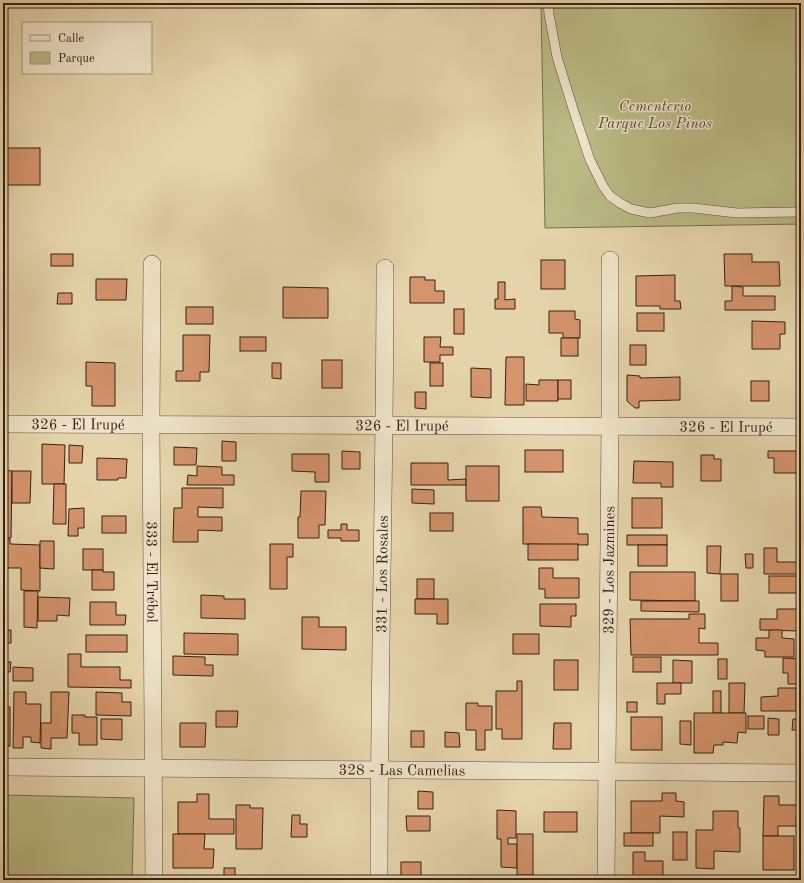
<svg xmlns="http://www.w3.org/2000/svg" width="804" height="883" font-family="'Old Standard TT',serif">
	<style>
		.green { fill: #babb85; stroke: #786e4e }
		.building { fill: #d5946b; stroke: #372016 }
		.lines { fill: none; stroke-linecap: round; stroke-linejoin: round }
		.lane-casing { stroke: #624d3b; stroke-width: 10 }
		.street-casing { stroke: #624d3b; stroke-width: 18 }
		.lane { stroke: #eee3c8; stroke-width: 9 }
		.street { stroke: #eee3c8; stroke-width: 17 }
		.labels { text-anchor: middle; stroke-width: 3; stroke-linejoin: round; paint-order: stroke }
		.park-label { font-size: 15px; font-style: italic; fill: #584732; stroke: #eee3c8 }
		.street-label { font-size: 15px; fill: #372016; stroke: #eee3c8 }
	</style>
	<rect width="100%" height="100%" fill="#e5d4ab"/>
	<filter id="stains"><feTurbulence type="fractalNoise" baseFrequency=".005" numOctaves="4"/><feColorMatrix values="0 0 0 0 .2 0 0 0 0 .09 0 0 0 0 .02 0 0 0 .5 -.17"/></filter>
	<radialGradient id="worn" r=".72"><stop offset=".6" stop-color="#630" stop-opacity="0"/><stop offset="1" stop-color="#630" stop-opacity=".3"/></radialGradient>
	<!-- green -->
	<g class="green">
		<polygon points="541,3 801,3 801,224 545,228"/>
		<polygon points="3,795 134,798 132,880 3,880"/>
	</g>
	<!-- building -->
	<g class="building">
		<rect x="3" y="148" width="37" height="37"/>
		<rect x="51" y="254" width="22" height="12"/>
		<polygon points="724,254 752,254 752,262 779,262 780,286 725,286"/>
		<rect x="541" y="260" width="24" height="29"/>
		<polygon points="675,275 675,301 680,301 681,309 660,309 660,306 636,306 636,276"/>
		<polygon points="410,277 425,277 425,280 435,280 435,291 444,291 444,303 410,303"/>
		<polygon points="96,279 127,279 126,300 96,300"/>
		<polygon points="498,282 505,282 505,300 515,299 515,309 495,309 495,299 498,299"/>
		<polygon points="732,286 743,287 743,296 775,296 775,310 725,310 725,301 732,301"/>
		<polygon points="283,287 328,288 328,318 283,318"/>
		<polygon points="58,293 72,293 72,304 57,304"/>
		<rect x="186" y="307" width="27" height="17"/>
		<rect x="454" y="309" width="10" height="25"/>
		<polygon points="549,311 575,311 575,319 580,320 580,338 563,338 563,333 549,333"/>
		<rect x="637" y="313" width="27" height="18"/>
		<polygon points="752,321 785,322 785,334 780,334 780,349 752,349"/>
		<polygon points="183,335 210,335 209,372 200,372 200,381 176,381 176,371 183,371"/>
		<rect x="240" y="337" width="26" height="14"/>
		<polygon points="424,337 441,337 440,347 453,347 453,355 440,355 440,362 424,362"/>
		<rect x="561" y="338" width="17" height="18"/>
		<rect x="630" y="345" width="16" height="20"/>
		<polygon points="506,357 524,357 524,405 505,405"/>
		<rect x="322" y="360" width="20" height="28"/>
		<polygon points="86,362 115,363 115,406 92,406 92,386 86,386"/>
		<polygon points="272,363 281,363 281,379 272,378"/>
		<rect x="430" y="363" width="13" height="23"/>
		<polygon points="471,368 491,369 491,398 471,397"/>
		<polygon points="627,375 640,376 640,378 680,377 680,400 639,401 639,408 635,408 627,401"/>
		<polygon points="539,380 558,380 558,401 526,401 526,384 539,385"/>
		<rect x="558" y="380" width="13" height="19"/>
		<rect x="751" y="381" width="18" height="20"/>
		<polygon points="415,392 426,392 426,409 415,408"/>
		<polygon points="222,441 236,442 236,461 222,461"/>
		<polygon points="42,444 65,445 64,484 42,484"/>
		<polygon points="69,445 83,446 82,463 69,463"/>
		<polygon points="174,447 197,448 196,465 174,465"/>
		<rect x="525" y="450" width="38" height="22"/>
		<polygon points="342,451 360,452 360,469 342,469"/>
		<polygon points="768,451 801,451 800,473 774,473 774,458 768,458"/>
		<polygon points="292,454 329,454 329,482 315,482 315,472 292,471"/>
		<polygon points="701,455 714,455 714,459 721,459 721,481 701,481"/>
		<polygon points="97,458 127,459 126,478 118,478 118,480 97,480"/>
		<polygon points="634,461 673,462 673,487 661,487 661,483 633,483"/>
		<polygon points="411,463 448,463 448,480 466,479 466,485 411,485"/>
		<polygon points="197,466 222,467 222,475 234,475 234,485 187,485 188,475 197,476"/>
		<rect x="466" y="466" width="33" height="35"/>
		<polygon points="3,470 12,471 11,538 3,538"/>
		<polygon points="12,471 31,471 30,503 12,503"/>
		<polygon points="54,484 66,484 66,524 53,524"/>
		<polygon points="182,488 223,488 223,508 198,507 198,517 222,517 222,531 198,530 198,542 173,542 174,508 182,508"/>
		<polygon points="412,489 434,490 434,504 412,503"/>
		<polygon points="301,491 326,491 325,525 319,525 319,538 298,538 298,517 300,517"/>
		<rect x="632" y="498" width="30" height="30"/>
		<polygon points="523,507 541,507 542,517 578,518 578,534 588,534 588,545 523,544"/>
		<polygon points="84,508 84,528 78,528 78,536 68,536 69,509"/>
		<rect x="430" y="513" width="23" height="18"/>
		<rect x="102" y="516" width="24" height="17"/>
		<polygon points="341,524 347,524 347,530 359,530 359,541 341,541 341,538 328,538 328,530 341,530"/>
		<rect x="627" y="535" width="40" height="10"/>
		<polygon points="3,539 10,539 10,544 40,545 40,591 21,590 21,568 3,568"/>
		<polygon points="40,541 54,541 54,569 40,568"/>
		<polygon points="270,544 293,544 293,557 287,557 287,589 270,589"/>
		<rect x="528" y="544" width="50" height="16"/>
		<rect x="638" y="545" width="29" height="21"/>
		<polygon points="707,546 721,546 720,574 707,573"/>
		<polygon points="764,548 777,548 777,562 801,562 801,574 764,574"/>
		<rect x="83" y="549" width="20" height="21"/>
		<polygon points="745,554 753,554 753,568 746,568"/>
		<polygon points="539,568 553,568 553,578 579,578 579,598 545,598 545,589 539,589"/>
		<polygon points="92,570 103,570 103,572 114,572 114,590 92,590"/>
		<polygon points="630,572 695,572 695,601 630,600"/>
		<rect x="721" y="574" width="17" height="27"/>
		<rect x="769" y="576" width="32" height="17"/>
		<rect x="417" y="579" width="17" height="20"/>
		<polygon points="24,591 38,591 37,628 24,627"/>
		<polygon points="201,595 224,596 224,599 245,599 245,619 201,618"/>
		<polygon points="38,597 70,598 69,616 57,615 57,621 38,621"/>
		<polygon points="415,599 448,599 448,624 437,624 437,614 415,614"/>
		<polygon points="641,601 699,601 699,612 641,611"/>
		<polygon points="90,602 116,602 116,615 126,615 125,625 90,625"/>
		<polygon points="540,604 576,604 576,616 571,616 571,627 540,626"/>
		<polygon points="777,609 801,609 801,631 760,630 760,619 777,619"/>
		<polygon points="689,614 705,614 705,629 699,628 699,643 718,643 718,655 631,655 630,619 689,619"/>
		<polygon points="302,617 319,617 319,627 346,627 346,650 302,649"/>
		<polygon points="3,630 11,630 11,643 4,643 4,662"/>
		<polygon points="769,630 782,630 782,638 794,639 794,657 765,657 765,651 756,650 756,638 769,638"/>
		<polygon points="184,633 238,634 238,655 184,654"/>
		<rect x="513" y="634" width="26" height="20"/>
		<rect x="86" y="635" width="41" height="17"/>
		<polygon points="68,654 81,654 81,667 120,667 120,680 131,680 131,688 68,687"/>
		<polygon points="173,656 205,657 205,665 213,665 213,676 173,675"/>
		<rect x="633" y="657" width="28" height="15"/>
		<polygon points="783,658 801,659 801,684 788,684 788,673 783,673"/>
		<rect x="718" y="659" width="9" height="20"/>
		<rect x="554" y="660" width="24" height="30"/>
		<polygon points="673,660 692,661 692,683 673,683"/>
		<polygon points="3,662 11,662 10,672 3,672"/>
		<polygon points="13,667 33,668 33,681 13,681"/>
		<polygon points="517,681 522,681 522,739 502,739 502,729 496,729 496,691 517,691"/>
		<polygon points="657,683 681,683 681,694 665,694 665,704 657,704"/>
		<polygon points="729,683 745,683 744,713 729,713"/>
		<polygon points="778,688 796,688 796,711 761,711 761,697 778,696"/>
		<rect x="713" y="691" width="8" height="22"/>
		<polygon points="14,692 26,692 26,704 41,704 40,743 31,742 31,737 23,737 23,748 13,748"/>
		<polygon points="51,692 69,692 67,738 51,738 51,749 41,748 41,723 51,723"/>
		<polygon points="96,692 122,693 122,702 131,702 131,716 96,715"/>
		<rect x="627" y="702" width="10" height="10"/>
		<polygon points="466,703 478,703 478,706 492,706 492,730 485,730 485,750 476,750 476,730 466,730"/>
		<rect x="3" y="707" width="7" height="39"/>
		<polygon points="216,711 238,711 237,727 216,727"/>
		<polygon points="694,713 746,713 746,733 738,732 737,743 723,742 723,745 714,745 713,753 694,753"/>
		<polygon points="72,715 85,715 85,717 97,717 97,745 79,745 79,733 72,733"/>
		<rect x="748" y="716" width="16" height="13"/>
		<rect x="631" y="717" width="31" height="33"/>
		<polygon points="768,718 779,719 779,735 768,735"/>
		<polygon points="101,719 122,719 122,740 101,739"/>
		<polygon points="793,719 801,719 801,730 792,730"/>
		<polygon points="680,721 691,721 691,745 680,744"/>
		<polygon points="180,723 206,723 205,747 180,747"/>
		<polygon points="554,723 571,723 571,749 553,749"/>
		<rect x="411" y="731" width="13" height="16"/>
		<polygon points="445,732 459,733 460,747 445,747"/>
		<polygon points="418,791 433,792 433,809 418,809"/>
		<polygon points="662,793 676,793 676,801 684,802 684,817 660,816 660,833 631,833 631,801 662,801"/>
		<polygon points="197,794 209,794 209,819 234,819 234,834 178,834 178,802 197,802"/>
		<polygon points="764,796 779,796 779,805 797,805 796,826 778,826 778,836 763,836"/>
		<polygon points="236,805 250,805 250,808 263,808 262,849 236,849"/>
		<polygon points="497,810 516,811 516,838 508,838 508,844 517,844 517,868 501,867 501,839 497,839"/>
		<polygon points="713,811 738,811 738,828 740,828 740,852 714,851 714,869 696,868 696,830 713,830"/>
		<rect x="544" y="812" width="33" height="20"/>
		<polygon points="292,815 300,815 300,824 307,824 307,837 291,837"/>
		<polygon points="406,816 430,816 430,831 407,831"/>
		<rect x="673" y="832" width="14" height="28"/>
		<rect x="624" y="833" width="29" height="13"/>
		<polygon points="173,834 205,834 204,849 214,849 213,868 173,868"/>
		<rect x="517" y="834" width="16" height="41"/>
		<rect x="763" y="836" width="31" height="34"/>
		<polygon points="633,852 645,852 645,861 663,861 663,879 633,878"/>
		<rect x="401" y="862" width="20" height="18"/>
		<rect x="224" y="868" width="11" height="12"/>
	</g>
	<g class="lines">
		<!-- lane casing -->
		<g class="lane-casing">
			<polyline id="lane" points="548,3 549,14 557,57 574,112 590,160 603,186 610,196 620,203 631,209 650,213 678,208 693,208 737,213 801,212"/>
		</g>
		<!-- street casing -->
		<g class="street-casing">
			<g id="street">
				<path id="s1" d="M152 264 151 425 154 880"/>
				<path id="s2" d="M3 424 801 427"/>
				<path id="s3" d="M3 767 801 773"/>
				<path id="s4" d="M379 880C379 676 385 472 385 268"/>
				<path id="s5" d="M606 880 610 427V260"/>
			</g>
		</g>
		<!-- lane -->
		<use href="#lane" class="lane"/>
		<!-- street -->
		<use href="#street" class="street"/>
	</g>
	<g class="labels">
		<!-- park labels -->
		<g class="park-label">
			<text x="655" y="111">Cementerio<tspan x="655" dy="17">Parque Los Pinos</tspan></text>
		</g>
		<!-- street labels -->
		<g class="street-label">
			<text dy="5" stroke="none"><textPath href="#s2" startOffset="75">326 - El Irupé</textPath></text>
			<text dy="5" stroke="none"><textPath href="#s2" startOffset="399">326 - El Irupé</textPath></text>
			<text dy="5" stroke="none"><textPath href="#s2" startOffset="723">326 - El Irupé</textPath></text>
			<text dy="5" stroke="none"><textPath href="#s5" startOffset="310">329 - Los Jazmines</textPath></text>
			<text dy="5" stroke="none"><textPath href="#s1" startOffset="308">333 - El Trébol</textPath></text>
			<text dy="5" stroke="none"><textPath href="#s4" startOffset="306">331 - Los Rosales</textPath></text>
			<text dy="5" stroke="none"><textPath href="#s3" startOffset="399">328 - Las Camelias</textPath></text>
		</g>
	</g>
	<!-- margin -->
	<rect width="804" height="883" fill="none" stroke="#e5d4ab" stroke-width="16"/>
	<rect x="4" y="4" width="796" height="875" fill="none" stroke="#372016" stroke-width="2"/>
	<rect x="8" y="8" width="788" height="867" fill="none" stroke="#372016"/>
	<!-- legend -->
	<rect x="22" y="22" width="130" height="52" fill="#eee3c8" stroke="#a59581"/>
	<rect x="30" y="35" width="20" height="6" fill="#eee3c8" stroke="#a59581"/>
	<text x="58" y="42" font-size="12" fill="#372016">Calle</text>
	<rect x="30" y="52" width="20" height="12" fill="#babb85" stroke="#a59581"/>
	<text x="58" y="62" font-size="12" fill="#372016">Parque</text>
	<rect width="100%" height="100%" filter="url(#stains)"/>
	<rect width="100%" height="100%" fill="url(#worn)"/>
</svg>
